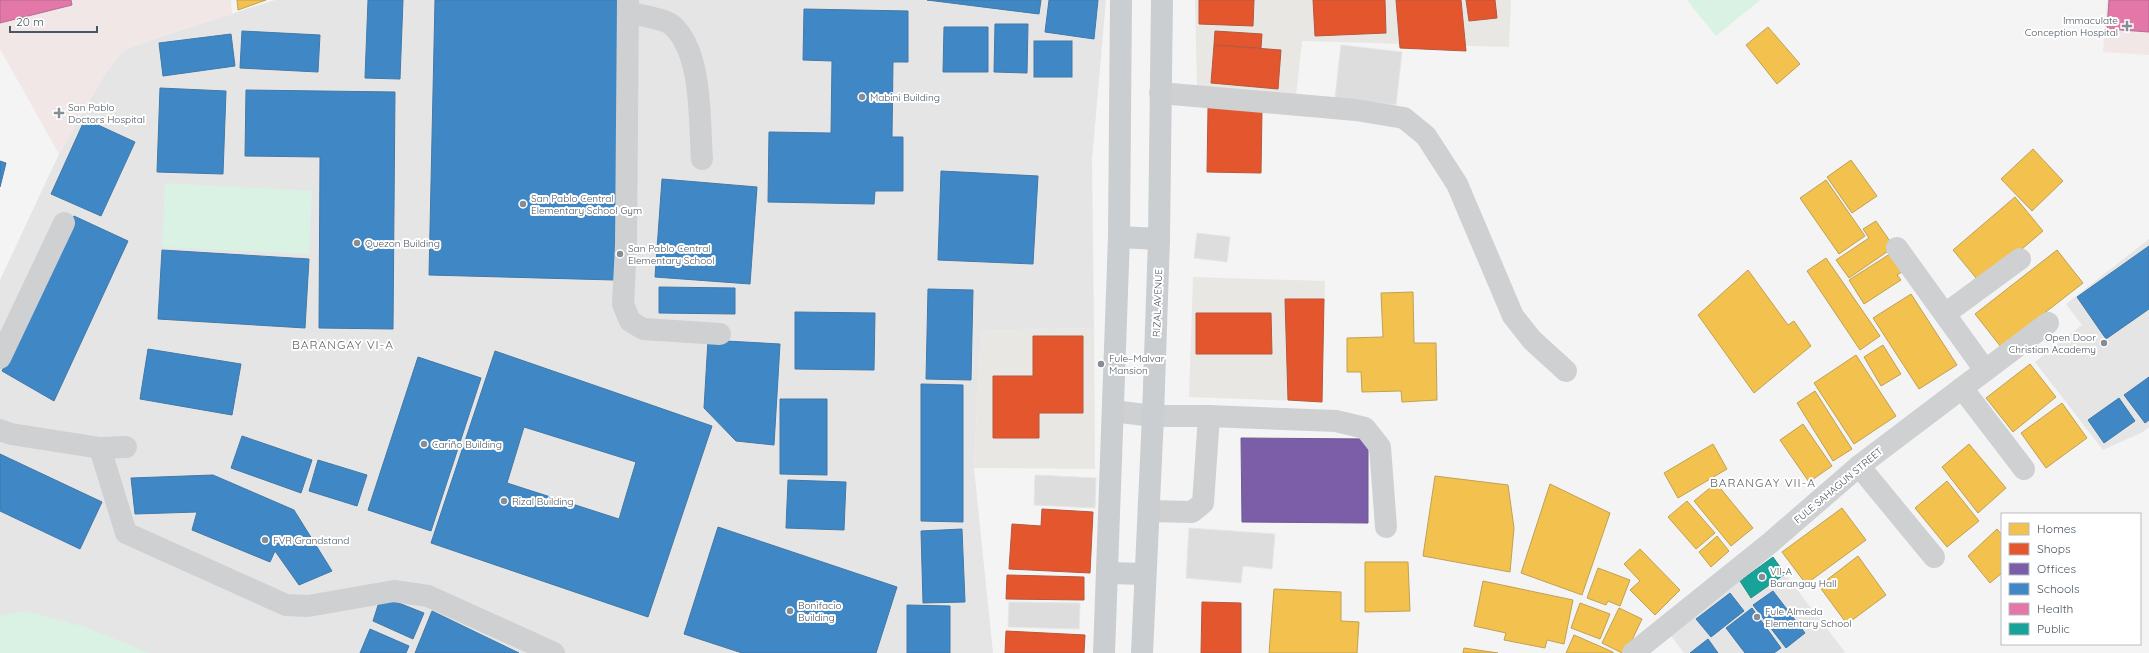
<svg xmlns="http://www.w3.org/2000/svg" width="2149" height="653" font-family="Quicksand,sans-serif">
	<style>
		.commercial { fill: #e8e7e3 }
		.education { fill: #e6e5e6 }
		.medical { fill: #f1e7e6 }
		.green { fill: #d9f2e3 }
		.homes { fill: #f2c14e; stroke: #c0a154 }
		.shops { fill: #e4572e; stroke: #b6573d }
		.offices { fill: #7b5ea7; stroke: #6c5c92 }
		.schools { fill: #3f88c5; stroke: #4279a7; fill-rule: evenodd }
		.health { fill: #e377a8; stroke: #b56d93 }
		.public { fill: #17a398; stroke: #268c88 }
		.building { fill: #ddddde; stroke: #e5e6e7 }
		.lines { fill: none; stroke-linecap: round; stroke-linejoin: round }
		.minor { stroke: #ced0d2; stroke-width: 22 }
		.major { stroke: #caced1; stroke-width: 22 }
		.poi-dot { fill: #868d94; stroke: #fff; stroke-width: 1.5 }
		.labels { text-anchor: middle; stroke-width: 4; stroke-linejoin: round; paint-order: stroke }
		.poi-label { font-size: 10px; fill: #4a5661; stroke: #fff; text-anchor: start }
		.street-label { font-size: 10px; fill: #4a5661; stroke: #fff }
		.quarter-label { font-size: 12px; letter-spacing: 1px; fill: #5f6368; stroke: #fff }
	</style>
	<rect width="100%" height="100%" fill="#f4f4f4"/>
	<!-- commercial -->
	<g class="commercial">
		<polygon points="1195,0 1511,0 1509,47 1302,41 1296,96 1197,92"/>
		<polygon points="1193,277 1325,281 1322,402 1189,397"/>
		<polygon points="1094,328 1095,469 974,468 981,331"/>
	</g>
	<!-- education -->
	<g class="education">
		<polygon points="275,0 1106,0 1092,160 1094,328 981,331 974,468 993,653 0,653 0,280 59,154 106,72 124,50 157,38"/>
		<polygon points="2149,239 2149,427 2143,432 2103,450 2035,362 2082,325 2066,304"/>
		<polygon points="1785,574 1845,652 1843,653 1684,653 1671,636 1740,581 1752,598"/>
	</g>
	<!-- medical -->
	<g class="medical">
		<polygon points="0,0 231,0 232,14 157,38 124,50 106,72 59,154 0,49"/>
		<polygon points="2107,0 2149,0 2149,55 2103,52"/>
	</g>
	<!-- green -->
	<g class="green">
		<polygon points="1687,0 1760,0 1716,36"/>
		<polygon points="165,183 312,191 309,254 162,247"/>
		<polygon points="26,611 85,627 149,653 0,653 0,616"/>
	</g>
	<!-- homes -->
	<g class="homes">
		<polygon points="237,0 266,0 238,10"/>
		<polygon points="1768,27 1800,64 1777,84 1746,45"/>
		<polygon points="2033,149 2063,181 2032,211 2001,179"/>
		<polygon points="1851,160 1877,196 1852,213 1827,177"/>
		<polygon points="1826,180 1865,236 1839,254 1800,198"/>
		<polygon points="2015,197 2043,231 1981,284 1953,250"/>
		<polygon points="1876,221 1894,247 1849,278 1836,260 1869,238 1863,229"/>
		<polygon points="2057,250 2083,283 2001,347 1975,314"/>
		<polygon points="1893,252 1905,270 1897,275 1901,280 1864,304 1849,280"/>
		<polygon points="1826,258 1880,336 1860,350 1807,271"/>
		<polygon points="1748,270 1788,325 1794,321 1811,346 1754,393 1698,315"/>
		<polygon points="1413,292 1414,343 1436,343 1437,400 1402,402 1401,391 1362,392 1361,372 1347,372 1347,338 1383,337 1381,293"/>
		<polygon points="1911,294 1957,365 1919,389 1873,318"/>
		<polygon points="1883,345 1901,374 1881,386 1864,357"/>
		<polygon points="1856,355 1896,416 1854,444 1814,383"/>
		<polygon points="2030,364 2056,397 2013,432 1986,398"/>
		<polygon points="1815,391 1852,449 1833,461 1797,403"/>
		<polygon points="2062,403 2087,438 2046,468 2021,433"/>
		<polygon points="1803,424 1832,466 1809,482 1780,440"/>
		<polygon points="1713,444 1727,469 1678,498 1664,473"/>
		<polygon points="1969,444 2006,488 1978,513 1942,467"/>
		<polygon points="1435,476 1508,485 1514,528 1510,572 1423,556"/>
		<polygon points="1947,481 1979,521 1947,547 1915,508"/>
		<polygon points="1716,483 1753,528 1731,546 1694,501"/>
		<polygon points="1550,484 1610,513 1582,595 1521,573"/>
		<polygon points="1687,501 1715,533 1696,549 1668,517"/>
		<polygon points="1842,508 1866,540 1806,584 1782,552"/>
		<polygon points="1997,529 2002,535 2002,573 1990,583 1968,556"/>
		<polygon points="1717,536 1729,551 1711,567 1699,552"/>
		<polygon points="1640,549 1680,590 1655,615 1630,590 1640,581 1624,564"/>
		<polygon points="1858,556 1886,595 1847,624 1819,586"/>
		<polygon points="1365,562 1408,562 1410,611 1365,612"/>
		<polygon points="1598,568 1630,580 1620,606 1608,601 1606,605 1587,598"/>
		<polygon points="1483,581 1573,600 1564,644 1547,640 1545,648 1504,640 1506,633 1474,626"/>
		<polygon points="1274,589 1341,592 1341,621 1359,622 1357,653 1269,653"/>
		<polygon points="1580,603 1610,614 1600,639 1571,628"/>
		<polygon points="1619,608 1642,619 1626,653 1622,653 1602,643"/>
		<polygon points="1574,635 1613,652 1613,653 1566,653"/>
		<polygon points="1464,648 1498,653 1463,653"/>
	</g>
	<!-- shops -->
	<g class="shops">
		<polygon points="1199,0 1254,0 1253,26 1199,24"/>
		<polygon points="1313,0 1385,0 1386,33 1315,36"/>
		<polygon points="1396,0 1461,0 1466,51 1400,48"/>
		<polygon points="1466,0 1495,0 1497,18 1469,21"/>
		<polygon points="1215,31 1262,34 1261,48 1214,45"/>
		<polygon points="1214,45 1281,50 1278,89 1211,83"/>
		<polygon points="1208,108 1262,109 1261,173 1207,172"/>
		<polygon points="1285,299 1324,299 1322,402 1288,400"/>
		<polygon points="1196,313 1271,313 1272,354 1196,354"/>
		<polygon points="1033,336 1083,336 1083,413 1039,413 1039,438 993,438 993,376 1033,376"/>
		<polygon points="1042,509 1093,512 1090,573 1009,569 1012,524 1041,526"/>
		<polygon points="1007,575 1084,577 1084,600 1006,599"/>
		<polygon points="1202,602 1241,603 1241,653 1201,653"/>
		<polygon points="1006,631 1085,635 1084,653 1005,653"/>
	</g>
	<!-- offices -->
	<polygon class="offices" points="1241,438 1368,439 1368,523 1242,522"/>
	<!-- schools -->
	<g class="schools">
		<polygon points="368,0 403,0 400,79 365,78"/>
		<polygon points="435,0 621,0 614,280 429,275"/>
		<polygon points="927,0 1041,0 1039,14"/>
		<polygon points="1049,0 1098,0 1094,39 1045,32"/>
		<polygon points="804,9 908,11 908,62 893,62 892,137 903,137 903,191 875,191 874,204 768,202 769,132 831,133 832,61 803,60"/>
		<polygon points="995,24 1028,24 1027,73 994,72"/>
		<polygon points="944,27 988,27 988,72 943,72"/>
		<polygon points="242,31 320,35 318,72 240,68"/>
		<polygon points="231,34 235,66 163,76 159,43"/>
		<rect x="1034" y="41" width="38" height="36"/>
		<polygon points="160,88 226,91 223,174 157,172"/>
		<polygon points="246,90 395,92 393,329 319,328 320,157 245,156"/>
		<polygon points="85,119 135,142 101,216 51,194"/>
		<polygon points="0,161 6,163 0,187"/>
		<polygon points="941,171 1038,176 1033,264 938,260"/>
		<polygon points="662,179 757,187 750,284 655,277"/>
		<polygon points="74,216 128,241 54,401 2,371"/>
		<polygon points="2149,246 2149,309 2106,339 2077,297"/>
		<polygon points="162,250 309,259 305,328 158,319"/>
		<polygon points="659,287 735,288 735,314 659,313"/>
		<polygon points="928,289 973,290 971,380 926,379"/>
		<polygon points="795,312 875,313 874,370 795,369"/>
		<polygon points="708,340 780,344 774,445 736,441 704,408"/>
		<polygon points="148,349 241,364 232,415 140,399"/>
		<path d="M495 351 712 426 648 617 431 543ZM524 427 636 462 619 519 507 483Z"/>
		<polygon points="418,357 481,378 431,531 368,510"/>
		<polygon points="2149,377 2149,420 2145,423 2124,395"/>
		<polygon points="921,384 963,385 963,522 921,521"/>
		<polygon points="2119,398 2135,421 2104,443 2088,420"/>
		<polygon points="780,399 827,399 827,475 780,474"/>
		<polygon points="242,436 312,460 301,493 231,468"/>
		<polygon points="0,454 102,502 80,549 0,511"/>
		<polygon points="318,460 367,475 357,506 309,491"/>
		<polygon points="213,475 294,510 332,571 299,585 275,551 270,562 192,530 197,512 135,514 131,478"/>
		<polygon points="788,480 846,482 844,530 786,528"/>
		<polygon points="718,527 897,587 876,653 742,653 684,634"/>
		<polygon points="962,529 965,602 923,603 921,531"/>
		<polygon points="1773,591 1805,633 1786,648 1753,605"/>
		<polygon points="1730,593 1744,611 1711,637 1696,619"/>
		<polygon points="381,596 424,613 413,639 373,621"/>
		<polygon points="907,605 950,606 950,653 907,653"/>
		<polygon points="1752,608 1781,648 1774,653 1745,653 1726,628"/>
		<polygon points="432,611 519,653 415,653"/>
		<polygon points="370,629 409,646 406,653 360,653"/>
		<polygon points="1708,639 1718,653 1690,653"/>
	</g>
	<!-- health -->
	<g class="health">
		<polygon points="0,0 71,0 72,5 0,23"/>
		<polygon points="2109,0 2149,0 2149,32 2107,29"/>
	</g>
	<!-- public -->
	<polygon class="public" points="1773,557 1785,574 1751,598 1740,581"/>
	<!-- building -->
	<g class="building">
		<polygon points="1341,45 1402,52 1396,105 1335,98"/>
		<polygon points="1197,233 1230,237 1227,262 1194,258"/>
		<polygon points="1035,475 1096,478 1095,508 1034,505"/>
		<polygon points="1189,528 1275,534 1272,569 1243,566 1241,583 1186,578"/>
		<polygon points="1009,602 1080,603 1079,629 1008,627"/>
	</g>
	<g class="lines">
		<!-- minor -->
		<g class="minor">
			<polyline points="628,0 626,245 623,304 630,321 643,329 720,334"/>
			<path d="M628 12C638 15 665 19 672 25 703 53 699 120 702 159"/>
			<polyline points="1160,93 1356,110 1404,118 1426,136 1457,184 1513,316 1532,340 1566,371"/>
			<polyline points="1897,248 1985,370"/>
			<polyline points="1945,314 2020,259"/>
			<polyline points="0,358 64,223"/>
			<polyline points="1962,388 2024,469"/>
			<polyline points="1113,411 1153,416 1209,416 1336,421 1365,428 1380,447 1386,527"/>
			<polyline points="0,430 11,434 100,448 126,447"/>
			<polyline points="100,448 126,533 286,605 308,606 394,591 428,596 554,653"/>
			<polyline points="1859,466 1934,557"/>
			<polyline points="1149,511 1192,512 1203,503 1209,416"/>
			<polyline points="1633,653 1770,543 1859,466 2048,323"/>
		</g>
		<!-- major -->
		<g class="major">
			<polyline points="1119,237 1159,239"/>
			<polyline points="1108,573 1145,574"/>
			<polyline points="1104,653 1119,237 1121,0"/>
			<polyline points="1142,653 1153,416 1159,239 1162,0"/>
		</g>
	</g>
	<!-- markers -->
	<g class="poi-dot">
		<path d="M2125 20h4v4h4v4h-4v4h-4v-4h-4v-4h4z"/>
		<circle cx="862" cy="97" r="4"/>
		<path d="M57 107h4v4h4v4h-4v4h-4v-4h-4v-4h4z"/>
		<circle cx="523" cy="204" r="4"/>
		<circle cx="357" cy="243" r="4"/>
		<circle cx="620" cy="254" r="4"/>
		<circle cx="2104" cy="343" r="4"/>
		<circle cx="1101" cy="364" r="4"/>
		<circle cx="424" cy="444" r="4"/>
		<circle cx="504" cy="501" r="4"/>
		<circle cx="265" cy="540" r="4"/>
		<circle cx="1762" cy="577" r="4"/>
		<circle cx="790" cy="611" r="4"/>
		<circle cx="1757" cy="617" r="4"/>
	</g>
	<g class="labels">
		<!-- poi labels -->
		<g class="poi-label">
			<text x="2118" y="24" text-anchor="end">Immaculate<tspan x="2118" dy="12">Conception Hospital</tspan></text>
			<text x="870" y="101">Mabini Building</text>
			<text x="68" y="111">San Pablo<tspan x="68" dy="12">Doctors Hospital</tspan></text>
			<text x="531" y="202">San Pablo Central<tspan x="531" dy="12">Elementary School Gym</tspan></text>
			<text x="365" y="247">Quezon Building</text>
			<text x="628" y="252">San Pablo Central<tspan x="628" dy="12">Elementary School</tspan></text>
			<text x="2096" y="341" text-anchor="end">Open Door<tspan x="2096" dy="12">Christian Academy</tspan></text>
			<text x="1109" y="362">Fule–Malvar<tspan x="1109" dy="12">Mansion</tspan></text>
			<text x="432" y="448">Cariño Building</text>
			<text x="512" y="505">Rizal Building</text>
			<text x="273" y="544">FVR Grandstand</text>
			<text x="1770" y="575">VII-A<tspan x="1770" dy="12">Barangay Hall</tspan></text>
			<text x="798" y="609">Bonifacio<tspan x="798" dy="12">Building</tspan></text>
			<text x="1765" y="615">Fule Almeda<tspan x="1765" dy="12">Elementary School</tspan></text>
		</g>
		<!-- street labels -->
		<g class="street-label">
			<text transform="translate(1157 303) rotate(-88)" y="4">RIZAL AVENUE</text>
			<text transform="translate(1838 485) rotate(-40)" y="4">FULE SAHAGUN STREET</text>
		</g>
		<!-- quarter labels -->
		<g class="quarter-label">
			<text x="343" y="349">BARANGAY VI-A</text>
			<text x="1763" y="487">BARANGAY VII-A</text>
		</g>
	</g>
	<!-- legend -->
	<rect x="2001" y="513" width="140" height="132" fill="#ffffff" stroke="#b7bbc0"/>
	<rect x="2009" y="523" width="20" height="12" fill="#f2c14e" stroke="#b7bbc0"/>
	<text x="2037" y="533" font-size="12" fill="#4a5661">Homes</text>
	<rect x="2009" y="543" width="20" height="12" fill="#e4572e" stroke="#b7bbc0"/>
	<text x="2037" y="553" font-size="12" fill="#4a5661">Shops</text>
	<rect x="2009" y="563" width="20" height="12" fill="#7b5ea7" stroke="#b7bbc0"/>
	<text x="2037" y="573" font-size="12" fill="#4a5661">Offices</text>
	<rect x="2009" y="583" width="20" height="12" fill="#3f88c5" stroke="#b7bbc0"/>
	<text x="2037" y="593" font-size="12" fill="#4a5661">Schools</text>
	<rect x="2009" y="603" width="20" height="12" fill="#e377a8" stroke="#b7bbc0"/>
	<text x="2037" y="613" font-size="12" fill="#4a5661">Health</text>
	<rect x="2009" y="623" width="20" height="12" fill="#17a398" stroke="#b7bbc0"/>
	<text x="2037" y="633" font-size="12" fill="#4a5661">Public</text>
	<!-- scale -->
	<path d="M10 26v6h87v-6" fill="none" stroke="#4a5661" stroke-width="2"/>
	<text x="16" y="26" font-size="12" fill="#4a5661" stroke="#ffffff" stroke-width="3" paint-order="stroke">20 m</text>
</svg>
